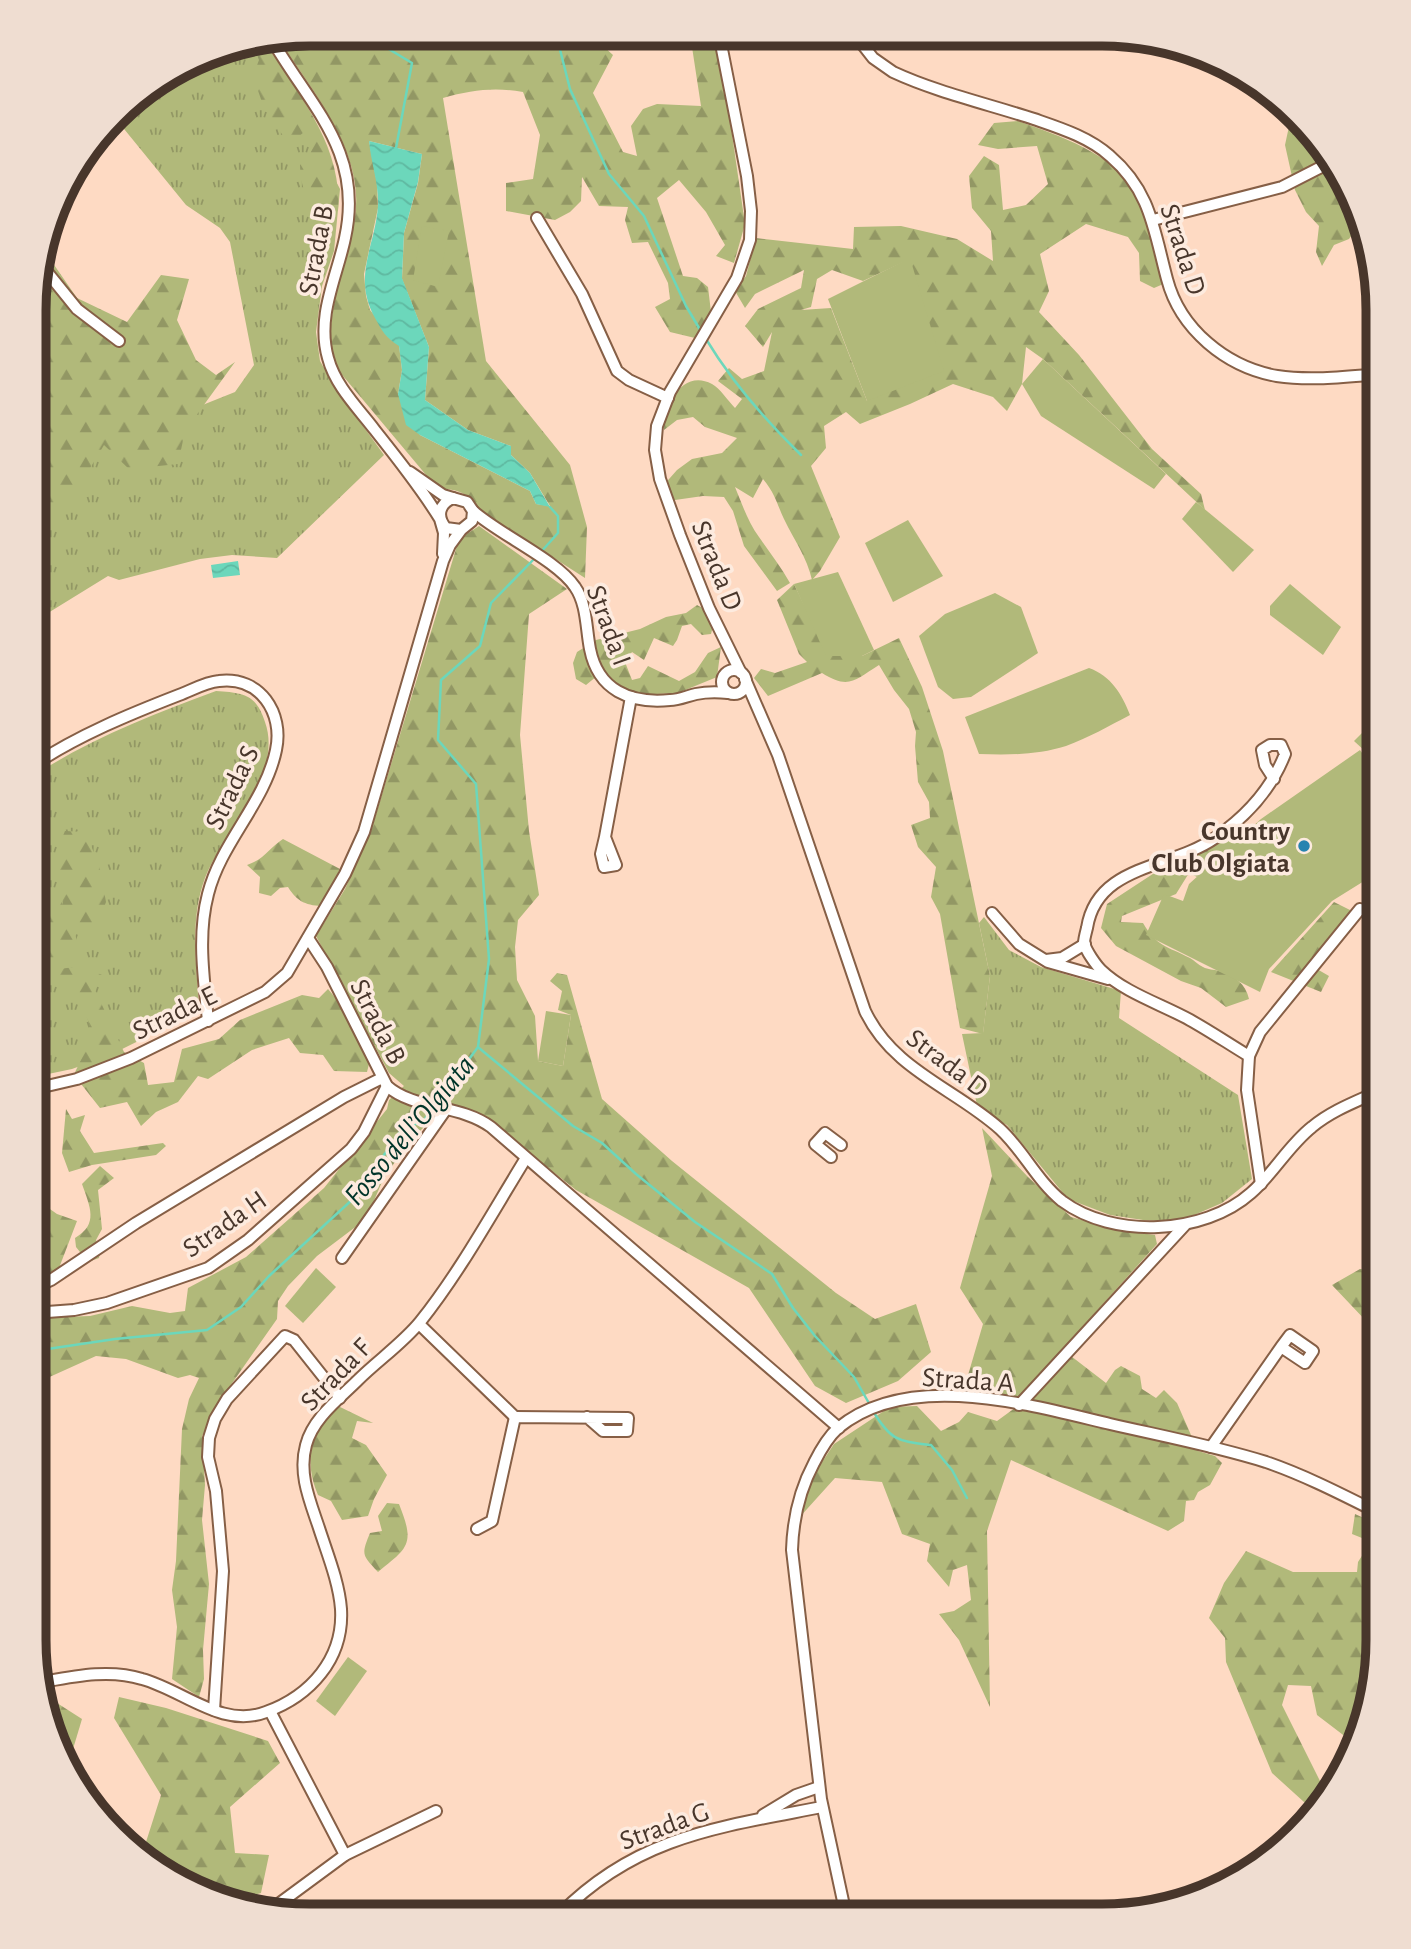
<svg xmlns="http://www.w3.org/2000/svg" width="1411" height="1949" font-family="'Alegreya Sans',sans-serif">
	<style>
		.grass { fill: url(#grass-tufts) }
		.forest { fill: url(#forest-firs); fill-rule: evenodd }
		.garden { fill: #b1b97a }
		.water { fill: url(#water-waves) }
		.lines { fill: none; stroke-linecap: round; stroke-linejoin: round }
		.stream { stroke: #6cd7bb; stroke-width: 2.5 }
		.minor-casing { stroke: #865f46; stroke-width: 14 }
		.minor { stroke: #fff; stroke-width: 10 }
		.poi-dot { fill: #2784b0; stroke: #fdebdf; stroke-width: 2.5 }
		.labels { text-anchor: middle; stroke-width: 7; stroke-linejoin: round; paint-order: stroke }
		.street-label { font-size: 28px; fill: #48362b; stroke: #fdebdf }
		.poi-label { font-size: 28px; font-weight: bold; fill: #48362b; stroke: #fdebdf; text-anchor: end }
		.water-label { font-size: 30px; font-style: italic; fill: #003429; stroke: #fdebdf }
		.rim { fill: none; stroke: #48362b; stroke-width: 9 }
	</style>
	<defs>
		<pattern id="grass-tufts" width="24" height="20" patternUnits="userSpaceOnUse" patternTransform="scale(1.75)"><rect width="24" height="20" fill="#b1b97a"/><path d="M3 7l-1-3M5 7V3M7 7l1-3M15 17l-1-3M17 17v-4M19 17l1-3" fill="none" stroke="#929764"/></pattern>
		<pattern id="forest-firs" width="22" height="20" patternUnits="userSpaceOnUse" patternTransform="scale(1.75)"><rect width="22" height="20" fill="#b1b97a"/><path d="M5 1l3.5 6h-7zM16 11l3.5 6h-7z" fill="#929764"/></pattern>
		<pattern id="water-waves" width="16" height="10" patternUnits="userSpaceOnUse" patternTransform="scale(1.75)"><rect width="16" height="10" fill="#6cd7bb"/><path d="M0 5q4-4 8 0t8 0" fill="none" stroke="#5fb9a1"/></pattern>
	</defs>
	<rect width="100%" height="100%" fill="#fedac3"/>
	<!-- grass -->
	<g class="grass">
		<polygon points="264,41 340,189 334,251 322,286 316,332 320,361 335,387 384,455 277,558 232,555 200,559 119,580 108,576 35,621 35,472 235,392 254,365 230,242 220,228 186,205 120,124 120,111 128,102 220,48"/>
		<path d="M216 691C244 693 256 694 265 722 284 775 223 831 205 878 189 921 197 967 199 1011L108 1056 72 1069 34 1077 35 775C91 738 154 714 216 691Z"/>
		<polygon points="984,917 1009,950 1041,967 1121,991 1119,1018 1238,1095 1252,1179 1222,1203 1178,1222 1143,1220 1110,1215 1068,1199 1007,1125 978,1110 962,1034 983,1033 990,976 979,923"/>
	</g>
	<!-- forest -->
	<g class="forest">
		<path d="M310 33 590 34 613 55 593 93 623 152 637 156 631 126 643 109 657 104 701 106 692 47 696 34H712L727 100 745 224 734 263 716 256 725 245 706 212 679 180 657 198 683 276 697 278 708 287 711 312 695 338 670 332 655 307 670 299 668 283 648 242 632 243 625 220 628 207 599 206 582 177 581 201 570 212 555 220 506 211V183L533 179 540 135 523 92C494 87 472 90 443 98L486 361 570 465 587 527 585 578 481 511C467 492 460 490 437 488L338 370C336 363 333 356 332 349 324 308 354 250 356 206 360 146 309 87 278 38ZM369 141 422 154 418 183 404 233 402 279 429 347 425 400 468 430 511 446V455L530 473 550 506 536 504 530 491 420 435 398 394 402 370 399 345 370 310 366 296 364 274 378 208 377 183Z"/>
		<path d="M264 41C298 94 343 145 338 211L327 213C306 199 301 191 300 165L310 154 314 143 306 127 304 132 289 145 263 105 253 76 259 60 252 43Z"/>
		<polygon points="1291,117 1349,188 1358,226 1349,239 1334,245 1322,266 1316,252 1319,226 1306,212 1295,190 1285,145"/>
		<path d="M1018 121C1057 135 1116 154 1136 194 1149 221 1157 253 1168 282L1154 288 1140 281 1139 253 1128 237 1086 224 1040 254 1049 291 1039 312 1079 355 1152 449 1201 494 1205 510 1043 359 1026 347 1022 384 1007 411 993 397 953 384 910 404 860 424 846 412 824 426 826 448 811 466 840 537 820 571 812 580C807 557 794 540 784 519 776 502 776 495 763 479L753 498 735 487C742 504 748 522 759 537 770 553 781 567 790 583L777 591 744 546 733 511 724 497 703 496 668 501 662 487 677 470 692 459 722 453 737 438 705 427 693 417 677 420 664 430C663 407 682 368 712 384 720 388 728 401 735 408L742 399 718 381 729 368 742 379 764 371 772 332 763 347 745 326 758 309 801 288 804 270 755 294 745 308 735 291 746 276 756 238 853 249 854 227 901 226 957 239 993 261 991 231 972 208 969 176 984 156 999 165 1003 210 1026 205 1048 184 1037 146 998 149 978 145 994 123ZM910 259 867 401 831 308 801 310 811 307 817 279 832 270 863 281Z"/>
		<polygon points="41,256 50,259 77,298 127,322 161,275 189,279 177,320 196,360 216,375 235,362 185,431 178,464 129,469 104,445 83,480 44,519 35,516 36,273"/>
		<polygon points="479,526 567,589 529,614 520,735 529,831 539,895 518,920 515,947 517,980 535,1016 538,1061 563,1066 571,1015 558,1010 562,991 550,981 557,973 567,975 602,1099 672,1161 836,1293 875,1319 916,1304 931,1352 898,1381 846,1403 815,1386 749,1288 576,1190 479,1113 448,1103 405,1146 382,1182 366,1219 317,1256 288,1286 278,1301 277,1319 228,1389 202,1436 205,1485 202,1520 209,1584 203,1650 204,1679 199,1697 172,1679 177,1627 172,1590 176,1561 182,1429 189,1399 199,1378 190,1375 178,1378 126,1359 96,1356 34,1384 34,1318 90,1316 132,1306 170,1313 185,1311 188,1288 246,1257 324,1188 387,1109 389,1100 404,1086 389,1073 316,936 345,889 371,831 459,539"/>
		<path d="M794 584 804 605 862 656 899 638 922 687 943 751 990 976 983 1034 960 1028 940 914 931 897 936 867 918 847 911 825 930 818 929 802 918 782 915 746 916 732 909 709 894 690 879 665C855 680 849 690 822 673L768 696 754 678 761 669 775 673 807 662 799 654 777 600Z"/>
		<polygon points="697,605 706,610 714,622 711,634 702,635 691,624 682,626 677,640 673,646 654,638 644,660 632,652 625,662 632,680 640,678 648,666 679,681 695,672 708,653 721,647 717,677 678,693 636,695 597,676 586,685 576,679 573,663 577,652 596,640 640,629 666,617 686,613"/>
		<path d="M1242 824V845L1197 877 1189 873 1176 894 1122 916 1121 922 1143 923C1157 947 1167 946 1190 958 1194 960 1198 965 1203 967 1208 970 1214 969 1219 971 1234 975 1246 984 1249 999L1226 1007 1201 988 1181 981 1116 946 1101 928 1107 904 1168 864 1206 849Z"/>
		<path d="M65 831 85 832 99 864 106 902 98 923 75 933 79 951 53 959 59 969 83 966 102 975 94 988 124 1052 144 1063 148 1085 174 1082 182 1049 219 1039 240 1020 302 995 319 998 328 989 369 1038 370 1060 367 1072 334 1071 323 1055 300 1053 289 1038 252 1050 208 1079 198 1076 178 1102 156 1112 141 1126 127 1102 100 1108 74 1075C78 1065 89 1045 90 1034 92 1006 56 981 34 970L35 897 52 891 60 898 63 905 57 850Z"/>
		<path d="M283 839 340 869 325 906C307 906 297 902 288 887L280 888 271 896 259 893 260 877 247 865C265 859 269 848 283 839Z"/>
		<polygon points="1334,902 1352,911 1310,965 1329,976 1321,992 1271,972"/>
		<polygon points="66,1109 72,1119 85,1115 80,1131 94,1153 163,1143 166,1146 156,1155 92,1165 69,1172 62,1153"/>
		<polygon points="982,1128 1028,1177 1071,1217 1123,1231 1155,1235 1157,1244 1013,1404 965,1395 966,1382 983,1324 960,1288 992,1176"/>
		<path d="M100 1166 114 1178 98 1190 102 1229 96 1240 100 1252 99 1258 88 1262 76 1247 75 1238C99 1224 90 1207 82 1184Z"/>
		<polygon points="40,1202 57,1214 77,1221 59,1268 40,1280 34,1278 34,1209"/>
		<polygon points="1360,1269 1377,1271 1377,1292 1374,1293 1368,1323 1332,1285"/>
		<polygon points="1067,1353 1106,1383 1115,1370 1121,1366 1140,1376 1142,1389 1156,1398 1164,1390 1177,1403 1198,1451 1215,1456 1222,1463 1210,1485 1198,1492 1194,1500 1186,1501 1184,1521 1168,1531 1011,1460 987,1531 990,1707 959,1640 939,1614 954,1611 971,1600 967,1565 953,1570 949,1587 927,1561 930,1544 902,1534 882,1482 835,1478 798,1519 811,1479 834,1444 890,1407 917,1406 941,1431 959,1422 968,1412 997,1421 1019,1405"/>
		<path d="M338 1406 373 1423 357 1421 352 1438 366 1445 387 1475 374 1499 368 1516 342 1520 331 1501 318 1495C303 1459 311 1432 338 1406Z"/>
		<path d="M387 1503 399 1504C415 1544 409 1547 378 1572 362 1555 361 1555 370 1533L382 1531 378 1516Z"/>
		<polygon points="1355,1514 1377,1524 1377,1544 1352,1534"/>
		<path d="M1246 1551 1293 1572H1357L1358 1562 1365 1551 1377 1555C1377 1616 1383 1688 1355 1744L1317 1715 1311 1686 1288 1685 1282 1705 1328 1797 1315 1812 1272 1773 1226 1662 1225 1638 1209 1618 1224 1583Z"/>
		<polygon points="119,1697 166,1708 268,1741 280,1763 230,1807 235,1853 269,1855 261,1893 237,1900 186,1880 183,1870 146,1842 161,1795 114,1718"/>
		<polygon points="57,1703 82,1719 73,1749 60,1754 48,1704"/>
	</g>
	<!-- garden -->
	<g class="garden">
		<polygon points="422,226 449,231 438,287 413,280"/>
		<polygon points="910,258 944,371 867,401 828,299"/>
		<polygon points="1043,359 1166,474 1154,489 1041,416 1022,384"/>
		<polygon points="1196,502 1254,550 1233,572 1182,519"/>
		<polygon points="908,520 943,576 893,602 865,543"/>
		<polygon points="838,572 874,650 862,656 826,656 794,584"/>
		<polygon points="1290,584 1341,627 1323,655 1270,615 1270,606"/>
		<polygon points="995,593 1021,607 1038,653 971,697 953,699 938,687 919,636 945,614"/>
		<path d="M1089 668C1111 676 1122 694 1130 715 1109 726 1088 738 1066 746 1038 755 1008 755 979 754L965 717Z"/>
		<polygon points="1378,717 1378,763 1354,741"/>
		<polygon points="1360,750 1378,776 1377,873 1332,901 1269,969 1260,992 1146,935 1164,894 1183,901 1189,884 1261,819"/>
		<polygon points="546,1011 571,1015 563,1066 538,1061"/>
		<polygon points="316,1268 336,1287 303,1323 285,1306"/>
		<polygon points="348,1657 367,1671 335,1716 316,1701"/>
	</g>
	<!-- water -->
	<g class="water">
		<path d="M369 141 422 154 418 182 404 233 402 278 429 347 425 400 468 430 511 446V455L530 473 550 507 536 504 530 491 420 435 406 425 398 394 402 370 399 346C386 338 382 331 375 318 352 277 375 247 378 206 379 184 371 163 369 141Z"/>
		<polygon points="238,561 240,575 213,578 211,565"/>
	</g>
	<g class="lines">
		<!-- stream -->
		<g class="stream">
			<polyline points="362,33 412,63 396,148"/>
			<polyline points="556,34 570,89 609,174 644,216 686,306 702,333"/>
			<path d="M706 339C732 382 764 419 801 455"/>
			<polyline points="540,553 558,533 558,516 550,507"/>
			<polyline points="479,1048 573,1126 602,1143 636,1174 695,1222 772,1274 793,1308 815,1336 854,1377 870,1405"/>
			<polyline points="436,1104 478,1047 489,959 476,784 438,740 441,680 480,646 491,603 535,558"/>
			<polyline points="34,1351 115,1339 207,1330 241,1307 269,1276 354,1198 400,1132 424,1120 432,1110"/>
			<path d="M873 1411C891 1441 898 1441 931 1445L952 1470 967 1498"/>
		</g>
		<!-- minor casing -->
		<g class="minor-casing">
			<g id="minor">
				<polyline points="719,34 747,176 751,211 750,240 737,278 670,392 657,426 655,450 660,479 680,535 709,608 741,673"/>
				<path d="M855 35 873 58 893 72C936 92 988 104 1034 119 1060 128 1089 137 1110 156 1151 191 1154 231 1167 279 1180 329 1226 367 1277 376 1309 381 1345 377 1378 374"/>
				<path d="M272 40C311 107 364 152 345 238 337 277 316 316 328 358 335 385 357 407 374 429 397 458 421 488 440 519L444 533 443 554"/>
				<polyline points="537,218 582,294 617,371 629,380 668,398"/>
				<polyline points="1153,220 1282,187 1329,163"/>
				<polyline points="39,262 77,309 119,341"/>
				<polyline points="410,472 443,495 453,498"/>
				<path d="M473 511C500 535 557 560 575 587 587 604 586 629 590 649 598 690 630 704 670 700 679 700 687 696 696 694 706 692 717 692 728 693"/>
				<circle cx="734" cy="682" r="12"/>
				<path d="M745 679 778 755 865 1011C893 1070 954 1088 1000 1129 1023 1150 1037 1181 1062 1201 1113 1239 1204 1235 1251 1193 1274 1173 1288 1146 1312 1127 1331 1111 1355 1102 1377 1092"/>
				<path d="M35 764C79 735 130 714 179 695 192 690 206 682 219 681 260 676 284 713 276 750 265 803 221 842 208 894 197 936 204 979 208 1021"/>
				<polyline points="605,837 616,865 604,867 601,854 605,837 631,697"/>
				<polyline points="992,913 1019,944 1048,962 1108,979"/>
				<path d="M308 938 327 967 387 1086C414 1110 460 1104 491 1127L839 1428"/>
				<polyline points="1046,960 1062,958 1085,944"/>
				<path d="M1249 1056C1229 1044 1210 1031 1190 1020 1161 1004 1125 993 1101 970 1096 965 1086 951 1084 943 1084 939 1086 932 1087 928 1097 864 1171 869 1215 838 1247 816 1271 790 1285 754L1281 745H1270L1262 750 1265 765 1274 779"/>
				<path d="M34 1089 77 1079 131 1058 265 992 287 973 345 874 364 832 443 561 450 545 461 530 472 521 473 511 467 502 453 498C439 504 436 516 446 528L461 530"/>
				<polyline points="831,1157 815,1144 825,1133 841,1145"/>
				<polyline points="1261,1184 1247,1090 1249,1056 1260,1032 1360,909"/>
				<polyline points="342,1258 447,1108"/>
				<polyline points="34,1288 51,1280 136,1223 344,1097 382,1078"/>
				<polyline points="34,1313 74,1310 107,1303 208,1268 248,1240 351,1149 364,1132 387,1086"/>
				<polyline points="419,1324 515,1417"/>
				<polyline points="1019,1405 1185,1225"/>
				<polyline points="1211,1447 1281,1347 1305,1363 1313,1351 1290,1335 1281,1347"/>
				<polyline points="477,1529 492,1521 515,1417 628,1418 627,1431 603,1431 587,1417"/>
				<path d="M43 1682C76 1676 110 1669 142 1679 183 1690 222 1729 266 1712 310 1696 344 1659 341 1609 339 1582 327 1553 319 1528 310 1501 298 1474 306 1445 313 1418 339 1399 358 1380 377 1361 403 1343 420 1322 460 1272 492 1213 526 1158"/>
				<polyline points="214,1710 223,1571 216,1491 208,1457 209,1438 215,1419 227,1399 285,1336 294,1340 340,1398"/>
				<polyline points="270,1711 345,1855"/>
				<polyline points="763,1815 796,1795 819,1787"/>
				<polyline points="269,1911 345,1855 436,1811"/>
				<path d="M560 1914C637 1836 720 1827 822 1807"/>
				<path d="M846 1915 821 1799 792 1550C793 1518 799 1491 814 1463 820 1451 828 1437 838 1428 909 1369 1030 1405 1110 1424 1162 1436 1215 1446 1266 1462 1304 1475 1341 1494 1377 1512"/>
			</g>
		</g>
		<!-- minor -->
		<use href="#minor" class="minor"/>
	</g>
	<!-- markers -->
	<circle class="poi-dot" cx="1304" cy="846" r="7"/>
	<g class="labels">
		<!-- street labels -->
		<g class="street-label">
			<text transform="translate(1184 249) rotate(72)" y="10">Strada D</text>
			<text transform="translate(315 250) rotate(-79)" y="10">Strada B</text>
			<text transform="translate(718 565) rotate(68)" y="10">Strada D</text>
			<text transform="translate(610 625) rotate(70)" y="10">Strada I</text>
			<text transform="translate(231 787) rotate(-64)" y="10">Strada S</text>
			<text transform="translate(174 1012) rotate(-26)" y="10">Strada E</text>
			<text transform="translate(379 1021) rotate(63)" y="10">Strada B</text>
			<text transform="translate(948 1062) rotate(37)" y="10">Strada D</text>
			<text transform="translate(224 1223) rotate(-35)" y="10">Strada H</text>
			<text transform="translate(335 1374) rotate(-46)" y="10">Strada F</text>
			<text transform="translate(968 1379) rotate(4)" y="10">Strada A</text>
			<text transform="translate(664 1825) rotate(-20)" y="10">Strada G</text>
		</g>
		<!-- poi labels -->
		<g class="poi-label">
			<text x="1290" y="840">Country<tspan x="1290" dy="32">Club Olgiata</tspan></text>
		</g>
		<!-- water labels -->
		<g class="water-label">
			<text transform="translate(409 1130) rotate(-50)" y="10">Fosso dell’Olgiata</text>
		</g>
	</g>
	<!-- crop -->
	<path d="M0 0H1411V1949H0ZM310 46H1102A264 264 0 0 1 1366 310V1640A264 264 0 0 1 1102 1904H310A264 264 0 0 1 46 1640V310A264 264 0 0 1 310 46Z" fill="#efddd1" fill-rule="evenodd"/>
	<path class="rim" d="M310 46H1102A264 264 0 0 1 1366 310V1640A264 264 0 0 1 1102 1904H310A264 264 0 0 1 46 1640V310A264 264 0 0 1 310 46Z"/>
</svg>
